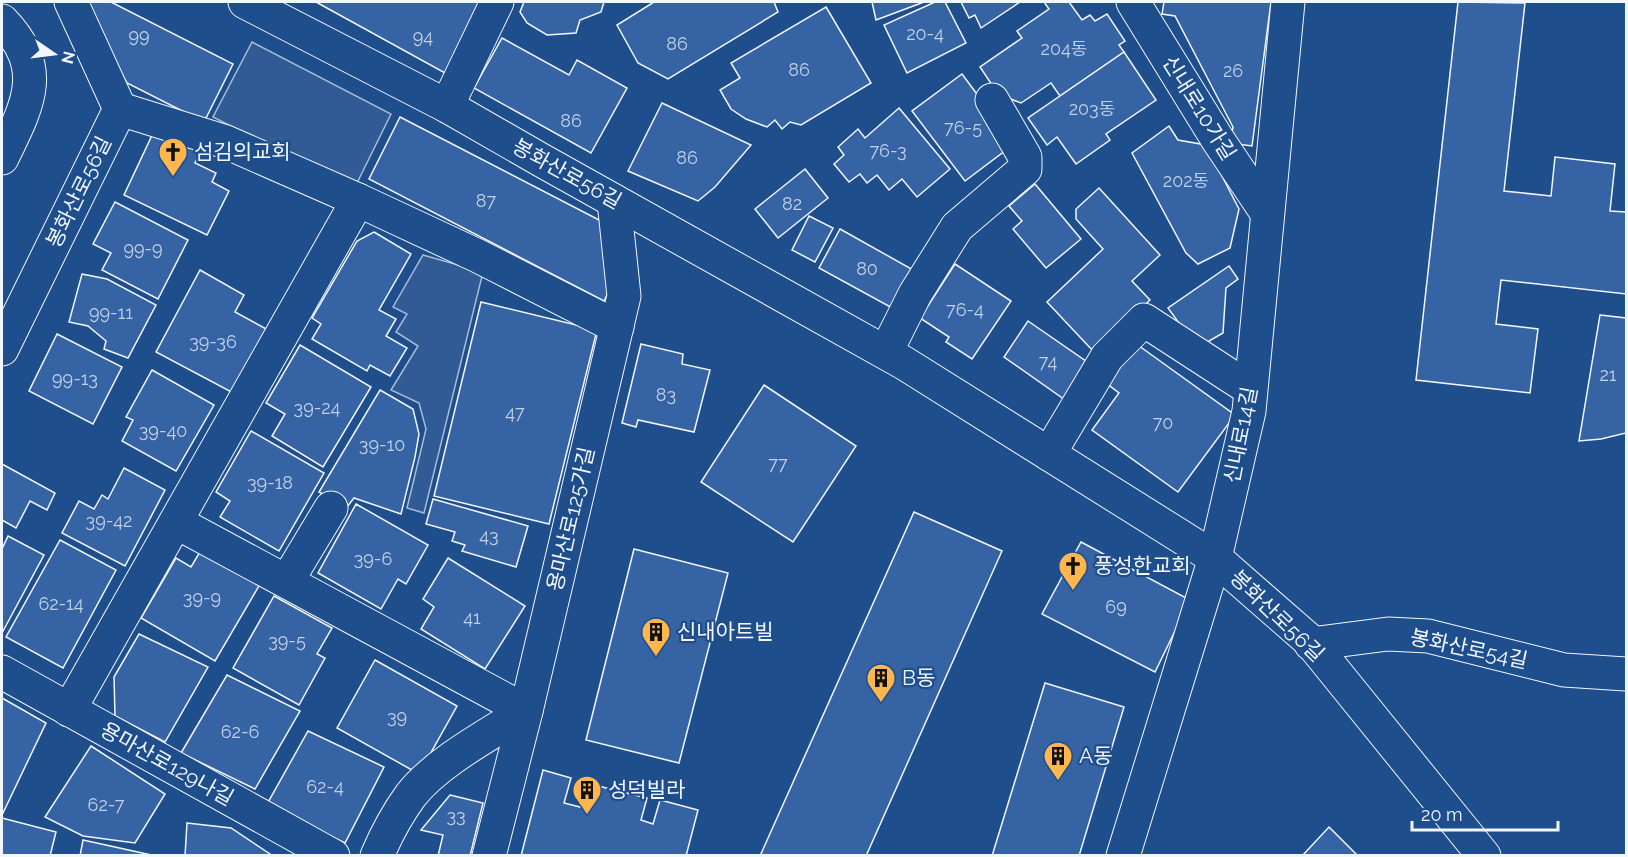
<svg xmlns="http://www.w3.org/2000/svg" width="1628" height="857" font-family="Raleway,'Noto Sans KR',sans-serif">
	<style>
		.parking { fill: #305b95; stroke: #a8bbd7; stroke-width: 1.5 }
		.building { fill: #3563a3; stroke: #f2f6ff; stroke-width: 1.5 }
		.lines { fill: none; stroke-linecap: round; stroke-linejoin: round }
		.street-casing { stroke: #f2f6ff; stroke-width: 35 }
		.secondary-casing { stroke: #f2f6ff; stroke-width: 35 }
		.street { stroke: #1f4e8c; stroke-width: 33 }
		.secondary { stroke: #1f4e8c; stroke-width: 33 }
		.labels { text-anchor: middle; stroke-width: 4.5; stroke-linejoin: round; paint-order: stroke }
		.number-label { font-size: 18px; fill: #c3d1e8 }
		.street-label { font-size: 21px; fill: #f2f6ff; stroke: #1f4e8c }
		.poi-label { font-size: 21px; fill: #f2f6ff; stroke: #1f4e8c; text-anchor: start }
	</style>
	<rect width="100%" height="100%" fill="#1f4e8c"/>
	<!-- parking -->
	<g class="parking">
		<polygon points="252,42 391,114 354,189 213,117"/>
		<polygon points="423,255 483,272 424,513 407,508 426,429 419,403 391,390 418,346 396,332 407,314 393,307"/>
	</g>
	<!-- building -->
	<g class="building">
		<polygon points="90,2 111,2 233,64 204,122 127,83 84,8"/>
		<polygon points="316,2 485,2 445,73"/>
		<polygon points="524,2 604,2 601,12 580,20 576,33 547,35 527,23 520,12"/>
		<polygon points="654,2 774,2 778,12 668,79 638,63 617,25"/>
		<polygon points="872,2 924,2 876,20"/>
		<polygon points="935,2 945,2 966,43 907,73 884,25"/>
		<polygon points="961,2 1020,2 981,28 975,15 969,18"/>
		<polygon points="1044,2 1069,2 1082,20 1090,15 1095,21 1107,14 1125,41 1119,45 1124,52 1060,96 1051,83 1021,103 998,94 980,67 1022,38 1017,31 1049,9"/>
		<polygon points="1164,2 1271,2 1252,146 1230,143 1233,127 1175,16 1162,14"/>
		<polygon points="1458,2 1525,3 1504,191 1551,196 1555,157 1615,164 1610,211 1626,212 1626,294 1501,280 1496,324 1538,329 1530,393 1416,380"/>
		<polygon points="826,7 871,83 801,125 790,122 782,129 775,120 767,127 746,119 731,109 720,90 740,78 731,63"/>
		<polygon points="502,38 569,75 577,60 627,88 591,153 474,88"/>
		<polygon points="1124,52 1156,100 1106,134 1110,140 1076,164 1057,137 1047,145 1028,118"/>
		<polygon points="962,74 1014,144 965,181 912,111"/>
		<polygon points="662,103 751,145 715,187 698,201 628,171"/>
		<polygon points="899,108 950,169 917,197 902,179 889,190 877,175 867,183 860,174 849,182 834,164 844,155 838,147 858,129 865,138"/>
		<polygon points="400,117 605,223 609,291 604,301 369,179"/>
		<polygon points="1169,126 1178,140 1206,145 1239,209 1230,248 1198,264 1186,253 1132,153"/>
		<polygon points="155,129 201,151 195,163 216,173 212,182 229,191 207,235 124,195"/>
		<polygon points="805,169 828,198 778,238 755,209"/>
		<polygon points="1035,184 1081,239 1046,268 1013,229 1022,221 1009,206"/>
		<polygon points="1099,188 1160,255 1132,281 1150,300 1094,352 1047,302 1103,249 1076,219 1076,209"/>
		<polygon points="115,202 188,240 158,299 102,270 111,253 93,244"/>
		<polygon points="809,216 833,228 815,262 792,250"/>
		<polygon points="840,229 915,271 894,309 819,268"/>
		<polygon points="374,232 411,254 379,310 396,319 386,336 407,348 390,376 370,365 367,371 312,339 321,324 312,318 357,241"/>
		<polygon points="955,264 1011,301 972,359 946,342 949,337 920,318"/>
		<polygon points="1229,266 1238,279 1226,288 1223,333 1197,348 1168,308"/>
		<polygon points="200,270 244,295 235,312 270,331 237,395 156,352"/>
		<polygon points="82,274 107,279 156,305 128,358 104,349 106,341 88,326 69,322"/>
		<polygon points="481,302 597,330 549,524 434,496"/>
		<polygon points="1600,315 1626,318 1626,433 1601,439 1579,441"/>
		<polygon points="1028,321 1093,366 1068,402 1004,357"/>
		<polygon points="57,334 122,367 93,424 29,391"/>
		<polygon points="1135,343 1235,415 1178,492 1092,430 1119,393 1106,383"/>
		<polygon points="641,344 683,354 682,364 710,370 694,432 638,420 636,427 622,423"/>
		<polygon points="300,345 371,387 323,467 272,436 285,414 266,403"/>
		<polygon points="152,370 214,405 176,471 122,441 133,420 126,417"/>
		<polygon points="764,385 856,446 793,542 701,482"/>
		<polygon points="380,390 413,409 419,434 415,457 401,514 354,498 347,507 319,492"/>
		<polygon points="251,431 324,473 279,551 220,517 230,501 216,492"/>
		<polygon points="2,464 55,493 47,510 30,501 16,528 2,520"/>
		<polygon points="124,468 165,490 125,566 62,533 79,501 94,509 102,495 108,499"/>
		<polygon points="433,499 528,526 516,567 462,551 465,545 452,541 455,532 426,524"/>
		<polygon points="356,504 428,545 406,584 398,579 381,609 318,573"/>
		<polygon points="914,512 1002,551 866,856 760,856"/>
		<polygon points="8,536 44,555 2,633 2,549"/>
		<polygon points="60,540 116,570 63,668 6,637"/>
		<polygon points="1081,542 1190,600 1155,672 1042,614"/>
		<polygon points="204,545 263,579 215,661 141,618 176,558 191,567"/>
		<polygon points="634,549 728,573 679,763 586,740"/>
		<polygon points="448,558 525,606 485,669 421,629 434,607 423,599"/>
		<polygon points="274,596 332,628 317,654 325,658 299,705 233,668"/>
		<polygon points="139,634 208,667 165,742 115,716 114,677"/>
		<polygon points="375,660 457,706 419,774 337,728"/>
		<polygon points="227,675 300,711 255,789 181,753"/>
		<polygon points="1045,683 1124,707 1079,856 992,856"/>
		<polygon points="2,698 46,723 3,813 2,812"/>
		<polygon points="308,731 384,767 345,843 266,806"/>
		<polygon points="91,746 165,794 135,843 83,836 45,817"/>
		<polygon points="543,770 571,778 564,803 580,807 586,783 647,798 641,820 653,824 660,800 698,810 686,856 521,856"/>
		<polygon points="450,795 483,803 470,856 438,856 443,835 421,830"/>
		<polygon points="2,818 56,832 50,856 2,856"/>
		<polygon points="187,823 231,828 273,856 185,856"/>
		<polygon points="1329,827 1358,856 1302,856"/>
		<polygon points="83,840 156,856 80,856"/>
	</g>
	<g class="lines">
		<!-- street casing -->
		<g class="street-casing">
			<g id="street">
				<polyline points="71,2 120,109"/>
				<polyline points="1133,2 1218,140 1267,213"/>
				<path d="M2 21C49 69 27 106 2 158"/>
				<polyline points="447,106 497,2"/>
				<polyline points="120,109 226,142 358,200 478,256 617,327"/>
				<polyline points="2,349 120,109"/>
				<polyline points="886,352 915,294 957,227 1025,169 1025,157 992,100"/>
				<polyline points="1049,454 1107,357 1144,320 1241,383 1251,385"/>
				<path d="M176 522 526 711C490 734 437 762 411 795 397 814 386 835 377 856"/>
				<polyline points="287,581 331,508"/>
				<polyline points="1311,644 1388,634 1428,636 1564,670 1626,674"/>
				<polyline points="2,672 333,856"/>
				<polyline points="69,710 358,200"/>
				<polyline points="489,856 526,711 624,296 614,201"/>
				<polyline points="1123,856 1215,558 1249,411 1288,2"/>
			</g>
		</g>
		<!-- secondary casing -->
		<g class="secondary-casing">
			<polyline id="secondary" points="245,2 447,106 541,160 904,363 1215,558 1310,641 1484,856"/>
		</g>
		<!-- street -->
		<use href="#street" class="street"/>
		<!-- secondary -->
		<use href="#secondary" class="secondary"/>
	</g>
	<!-- icons -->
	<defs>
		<g id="church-pin" transform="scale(1.5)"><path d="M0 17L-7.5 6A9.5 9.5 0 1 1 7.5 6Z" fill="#ffb74d" stroke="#1f4e8c"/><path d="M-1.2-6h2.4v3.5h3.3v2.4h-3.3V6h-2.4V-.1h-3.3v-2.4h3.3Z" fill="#111"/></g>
		<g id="building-pin" transform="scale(1.5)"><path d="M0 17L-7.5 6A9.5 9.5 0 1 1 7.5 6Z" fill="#ffb74d" stroke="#1f4e8c"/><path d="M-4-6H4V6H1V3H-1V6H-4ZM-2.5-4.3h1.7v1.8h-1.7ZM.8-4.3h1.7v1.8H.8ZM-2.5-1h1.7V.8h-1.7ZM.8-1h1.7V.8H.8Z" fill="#111"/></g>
	</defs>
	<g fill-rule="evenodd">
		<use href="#church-pin" x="173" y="152"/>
		<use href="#church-pin" x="1073" y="566"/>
		<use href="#building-pin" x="656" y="632"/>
		<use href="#building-pin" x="881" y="678"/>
		<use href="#building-pin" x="1058" y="756"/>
		<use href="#building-pin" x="587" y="790"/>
	</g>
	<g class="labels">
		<!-- number labels -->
		<g class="number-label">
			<text x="925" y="40">20-4</text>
			<text x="139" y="42">99</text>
			<text x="423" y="43">94</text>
			<text x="677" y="50">86</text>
			<text x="1064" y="55">204동</text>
			<text x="799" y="76">86</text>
			<text x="1233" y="77">26</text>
			<text x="1092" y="115">203동</text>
			<text x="571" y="127">86</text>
			<text x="963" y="134">76-5</text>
			<text x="888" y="157">76-3</text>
			<text x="687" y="164">86</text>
			<text x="1186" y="187">202동</text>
			<text x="486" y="207">87</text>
			<text x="792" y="210">82</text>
			<text x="143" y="255">99-9</text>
			<text x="867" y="275">80</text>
			<text x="965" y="316">76-4</text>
			<text x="111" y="319">99-11</text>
			<text x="213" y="348">39-36</text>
			<text x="1048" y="368">74</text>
			<text x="1608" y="381">21</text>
			<text x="75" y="385">99-13</text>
			<text x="666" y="401">83</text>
			<text x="317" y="414">39-24</text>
			<text x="515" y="419">47</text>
			<text x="1163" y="429">70</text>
			<text x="163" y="437">39-40</text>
			<text x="382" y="451">39-10</text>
			<text x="778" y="470">77</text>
			<text x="270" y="489">39-18</text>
			<text x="109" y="527">39-42</text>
			<text x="489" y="542">43</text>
			<text x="373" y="565">39-6</text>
			<text x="202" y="604">39-9</text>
			<text x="61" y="610">62-14</text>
			<text x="1116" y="613">69</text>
			<text x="472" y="624">41</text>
			<text x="287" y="647">39-5</text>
			<text x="397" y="723">39</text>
			<text x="240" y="738">62-6</text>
			<text x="325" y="793">62-4</text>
			<text x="106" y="811">62-7</text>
			<text x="456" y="822">33</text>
		</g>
		<!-- street labels -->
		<g class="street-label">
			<text transform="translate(1199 108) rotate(58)" y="7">신내로10가길</text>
			<text transform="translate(567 174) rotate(29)" y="7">봉화산로56길</text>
			<text transform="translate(79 192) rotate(-64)" y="7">봉화산로56길</text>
			<text transform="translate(1241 435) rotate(-79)" y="7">신내로14길</text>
			<text transform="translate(571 519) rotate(-77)" y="7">용마산로125가길</text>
			<text transform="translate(1277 616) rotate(44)" y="7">봉화산로56길</text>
			<text transform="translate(1469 649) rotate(12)" y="7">봉화산로54길</text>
			<text transform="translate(167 764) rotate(29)" y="7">용마산로129나길</text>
		</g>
		<!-- poi labels -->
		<g class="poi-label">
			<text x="194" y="159">섬김의교회</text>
			<text x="1094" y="573">풍성한교회</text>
			<text x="677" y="639">신내아트빌</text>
			<text x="902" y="685">B동</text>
			<text x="1079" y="763">A동</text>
			<text x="608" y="797">성덕빌라</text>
		</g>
	</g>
	<!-- border -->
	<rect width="1628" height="857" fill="none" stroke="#f2f6ff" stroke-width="6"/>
	<!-- north arrow -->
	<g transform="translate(54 54) rotate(104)" stroke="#1f4e8c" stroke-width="4.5" paint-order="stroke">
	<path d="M0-4.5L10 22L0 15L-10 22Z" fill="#f2f6ff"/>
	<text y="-9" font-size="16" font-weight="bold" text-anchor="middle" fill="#f2f6ff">N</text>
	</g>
	<!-- scale -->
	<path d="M1412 821v9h146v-9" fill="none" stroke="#f2f6ff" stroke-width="3"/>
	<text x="1421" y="821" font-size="18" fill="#f2f6ff" stroke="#1f4e8c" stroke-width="4.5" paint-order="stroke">20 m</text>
</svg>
